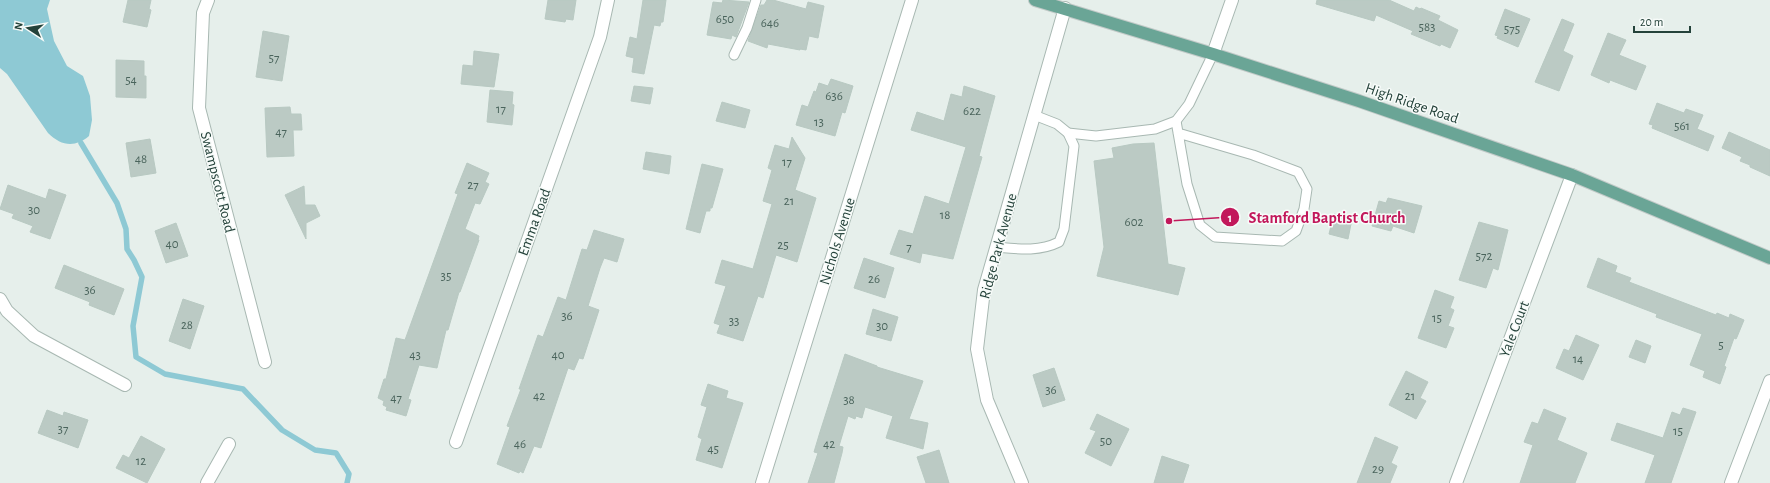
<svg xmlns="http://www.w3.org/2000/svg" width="1770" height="483" font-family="'Alegreya Sans',sans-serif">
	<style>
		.water { fill: #8ec9d4 }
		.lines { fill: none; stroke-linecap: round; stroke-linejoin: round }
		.stream { stroke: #8ec9d4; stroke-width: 5.5 }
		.building { fill: #bbcac4; stroke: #b8c9c2 }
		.lane-casing { stroke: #a8b8b2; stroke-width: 11 }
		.street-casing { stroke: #a8b8b2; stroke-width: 14 }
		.primary-casing { stroke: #c2cac8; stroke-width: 14 }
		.lane { stroke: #fff; stroke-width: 9 }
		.street { stroke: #fff; stroke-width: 12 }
		.primary { stroke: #6aa596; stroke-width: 12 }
		.labels { text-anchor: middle; stroke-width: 3; stroke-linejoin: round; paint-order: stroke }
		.number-label { font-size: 13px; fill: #4a645c }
		.street-label { font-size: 15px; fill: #24423a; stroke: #f7fbf9 }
		.leader { fill: none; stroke: #c2185b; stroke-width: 1.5 }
		.callout-dot { fill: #c2185b; stroke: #f7fbf9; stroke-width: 1.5 }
		.mark-label { font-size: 12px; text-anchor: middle; font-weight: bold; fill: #fff }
		.callout-label { font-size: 16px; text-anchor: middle; font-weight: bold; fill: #c2185b; stroke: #f7fbf9; stroke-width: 3; stroke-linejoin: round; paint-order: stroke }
	</style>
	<rect width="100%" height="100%" fill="#e6efeb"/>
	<!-- water -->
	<path class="water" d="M0 0H50L47 9 54 41 67 66 83 76 90 96 92 120 89 136C75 148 61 146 48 133L7 74 0 68Z"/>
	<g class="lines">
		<!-- stream -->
		<polyline class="stream" points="81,143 117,203 126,229 127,249 134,260 142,277 133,326 136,357 165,374 243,389 282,430 315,450 336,453 349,474 347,483"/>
	</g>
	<!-- building -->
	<g class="building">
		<polygon points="128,0 151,0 149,9 151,10 147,27 123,22"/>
		<polygon points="548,0 576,0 573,20 566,19 565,22 545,19"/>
		<polygon points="643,0 666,0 663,22 661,22 660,26 654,25 644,74 632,72 634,58 626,56 630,37 637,39"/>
		<polygon points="723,0 749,2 736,37 732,35 731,39 707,35 713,2 722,3"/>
		<polygon points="767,0 773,0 806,9 808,2 824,6 818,38 809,36 806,50 800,49 800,50 768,44 767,48 748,41 761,5 764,5"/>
		<polygon points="1317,0 1389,0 1414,11 1416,7 1420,9 1421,8 1440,16 1438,20 1458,30 1450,48 1441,44 1440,46 1411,34 1413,31 1376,15 1374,21 1316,4"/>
		<polygon points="1505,9 1530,19 1518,47 1497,38 1498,36 1495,35"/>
		<polygon points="1562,19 1574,24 1563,51 1573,56 1559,91 1535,82"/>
		<polygon points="263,31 289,36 282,81 256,77"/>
		<polygon points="1608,33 1626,40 1619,55 1646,66 1636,90 1610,80 1609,83 1591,75"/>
		<polygon points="474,51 499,54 494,87 461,84 463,65 473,66"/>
		<polygon points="116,60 144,61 144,76 146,76 146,98 116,97"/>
		<polygon points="831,79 853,86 845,113 842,112 835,136 796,125 802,105 808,107 814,91 816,92 819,83 828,86"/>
		<polygon points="634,86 653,88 650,104 631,101"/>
		<polygon points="964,86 995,96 979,156 982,157 953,259 922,253 920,263 890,254 899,230 913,234 925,196 949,204 966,147 911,130 917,112 944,121 951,94 962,97"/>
		<polygon points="490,90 513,92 512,104 514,105 512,125 487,122"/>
		<polygon points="722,102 750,110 745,128 716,121"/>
		<polygon points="1657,103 1684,113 1686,109 1703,115 1697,129 1714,136 1708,151 1652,128 1653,125 1649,124"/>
		<polygon points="290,107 291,114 301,114 302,130 293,130 294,156 267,157 265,108"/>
		<polygon points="1729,132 1770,150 1770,176 1750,167 1750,165 1740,161 1742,157 1722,148"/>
		<polygon points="792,137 805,158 795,190 816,198 797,262 776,255 763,298 758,296 743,341 717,333 720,325 714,323 726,286 715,283 722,260 753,269 772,204 763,201 772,170 768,168 775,145 789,149"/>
		<polygon points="150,139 156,173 131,177 126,143"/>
		<polygon points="1154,143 1168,264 1185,268 1178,295 1097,276 1104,247 1094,161 1114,158 1112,148 1133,144"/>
		<polygon points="646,152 671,156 669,174 643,169"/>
		<polygon points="467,163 489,173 485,182 489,184 480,204 475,203 465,229 479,236 478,240 479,240 460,292 459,292 448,330 446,330 437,368 419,365 408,399 411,400 406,416 386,410 387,407 383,405 384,401 378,398 384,379 386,379 396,338 405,340 458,194 455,193"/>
		<polygon points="702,164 723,169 712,208 710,208 710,211 706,211 700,233 686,229"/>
		<polygon points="8,185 46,199 49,189 66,195 50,239 30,232 33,226 12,218 14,214 0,209"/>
		<polygon points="304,186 305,205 315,205 320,216 306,223 306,239 285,195"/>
		<polygon points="1388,198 1422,206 1414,233 1393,226 1391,231 1372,226 1379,201 1386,203"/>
		<polygon points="1334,214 1352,219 1348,239 1329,234"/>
		<polygon points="1479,222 1508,230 1498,270 1493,268 1486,288 1459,280"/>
		<polygon points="176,223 188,256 166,263 155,231"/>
		<polygon points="594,230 624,239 617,262 604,258 600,268 588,306 599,310 583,359 579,358 574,370 568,368 541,448 534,446 523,473 520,471 519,473 497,464 510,427 507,426 521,389 519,389 538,335 543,337 558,297 566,300 582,249 587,250"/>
		<polygon points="864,258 894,268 885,298 854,288"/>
		<polygon points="1598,258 1617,266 1615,272 1631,278 1629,282 1716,315 1717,313 1729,318 1730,314 1744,320 1737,337 1736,339 1734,338 1724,366 1726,367 1720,384 1703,377 1705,371 1690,365 1702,334 1656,317 1657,314 1587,287"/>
		<polygon points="64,265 124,289 114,315 89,305 90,302 55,288"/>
		<polygon points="1435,290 1454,297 1450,308 1454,310 1448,326 1454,328 1446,348 1418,338"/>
		<polygon points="183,299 204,306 190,349 169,341"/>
		<polygon points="873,309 898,317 891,341 866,334"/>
		<polygon points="1576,335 1599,345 1583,380 1556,368 1564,349 1569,351"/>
		<polygon points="1636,340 1651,346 1645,363 1629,357"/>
		<polygon points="845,354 877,366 877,367 923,381 909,419 928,423 923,449 886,438 893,416 865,407 862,418 856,416 855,419 848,416 839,446 843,447 842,453 834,483 808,483 818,453 814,452 820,432"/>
		<polygon points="1054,368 1065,400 1043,407 1033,375"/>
		<polygon points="1406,371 1428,382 1420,398 1426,401 1416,419 1389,405"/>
		<polygon points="708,384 728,391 726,398 743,403 722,468 696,460 702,439 698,437 707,407 701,405"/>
		<polygon points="1683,408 1696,412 1671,483 1645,483 1655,455 1611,440 1617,423 1663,438 1672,412 1680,415"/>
		<polygon points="1544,409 1566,418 1557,440 1587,453 1575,483 1520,483 1533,445 1524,442 1532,422 1538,424"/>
		<polygon points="47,410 63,416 64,412 88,420 78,448 38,433"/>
		<polygon points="1097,414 1129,429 1111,466 1085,453 1096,431 1090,429"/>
		<polygon points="141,436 165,449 147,483 116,468 123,455 129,458"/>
		<polygon points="1375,437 1398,447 1391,463 1397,466 1390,483 1357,483"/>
		<polygon points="939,450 949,483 926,483 917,457"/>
		<polygon points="1162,456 1189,465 1183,483 1154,483"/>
	</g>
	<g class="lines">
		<!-- lane casing -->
		<g class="lane-casing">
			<g id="lane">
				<polyline points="734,55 747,28 756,0"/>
				<polyline points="1176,121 1187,184 1200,225 1215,237 1282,241 1296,231 1304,209 1307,189 1298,172 1253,155 1178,133"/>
				<polyline points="1068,133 1096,136 1155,129 1176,121 1189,104 1213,54"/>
				<path d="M996 247C1018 249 1039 252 1059 242L1064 229 1074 146 1068 133 1057 124 1034 115"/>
			</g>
		</g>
		<!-- street casing -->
		<g class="street-casing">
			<g id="street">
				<polyline points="208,0 203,13 199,108 265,362"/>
				<polyline points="1213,54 1232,0"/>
				<polyline points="0,299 7,311 34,336 125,385"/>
				<polyline points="456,442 600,37 608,0"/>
				<polyline points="207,483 229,444"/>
				<polyline points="762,483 912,0"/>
				<polyline points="1022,483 987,400 977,349 984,290 1065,8"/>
				<polyline points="1456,483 1572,175"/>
				<polyline points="1731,483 1770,381"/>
			</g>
		</g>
		<!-- primary casing -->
		<g class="primary-casing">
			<polyline id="primary" points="1035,0 1213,54 1359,101 1572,175 1770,258"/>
		</g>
		<!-- lane -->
		<use href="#lane" class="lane"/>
		<!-- street -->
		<use href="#street" class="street"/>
		<!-- primary -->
		<use href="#primary" class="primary"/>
	</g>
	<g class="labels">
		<!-- number labels -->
		<g class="number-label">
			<text x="725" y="23">650</text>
			<text x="770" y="27">646</text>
			<text x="1427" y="31">583</text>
			<text x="1512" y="33">575</text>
			<text x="274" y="62">57</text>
			<text x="131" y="84">54</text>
			<text x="834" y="100">636</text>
			<text x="501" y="113">17</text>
			<text x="972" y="115">622</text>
			<text x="819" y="126">13</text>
			<text x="1682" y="130">561</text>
			<text x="281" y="136">47</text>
			<text x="141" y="163">48</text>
			<text x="787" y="166">17</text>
			<text x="473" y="189">27</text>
			<text x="789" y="205">21</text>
			<text x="34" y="214">30</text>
			<text x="945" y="219">18</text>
			<text x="1134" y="226">602</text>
			<text x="172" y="248">40</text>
			<text x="783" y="249">25</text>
			<text x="909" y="251">7</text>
			<text x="1484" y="260">572</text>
			<text x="446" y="280">35</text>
			<text x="874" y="283">26</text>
			<text x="90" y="294">36</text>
			<text x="567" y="320">36</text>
			<text x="1437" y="322">15</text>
			<text x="734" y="325">33</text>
			<text x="187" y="329">28</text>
			<text x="882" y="330">30</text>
			<text x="1721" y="349">5</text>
			<text x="415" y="359">43</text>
			<text x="558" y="359">40</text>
			<text x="1578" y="363">14</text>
			<text x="1051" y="394">36</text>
			<text x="539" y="400">42</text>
			<text x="1410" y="400">21</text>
			<text x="396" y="402">47</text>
			<text x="849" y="404">38</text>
			<text x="63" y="433">37</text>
			<text x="1678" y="435">15</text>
			<text x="1106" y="445">50</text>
			<text x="520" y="448">46</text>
			<text x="829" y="448">42</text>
			<text x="713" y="453">45</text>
			<text x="141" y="465">12</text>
			<text x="1378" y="473">29</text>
		</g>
		<!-- street labels -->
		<g class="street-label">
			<text transform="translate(1412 103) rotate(19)" y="5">High Ridge Road</text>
			<text transform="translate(218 182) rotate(76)" y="5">Swampscott Road</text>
			<text transform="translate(534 222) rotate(-70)" y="5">Emma Road</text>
			<text transform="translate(837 241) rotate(-73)" y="5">Nichols Avenue</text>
			<text transform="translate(998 246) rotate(-75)" y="5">Ridge Park Avenue</text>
			<text transform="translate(1514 329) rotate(-69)" y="5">Yale Court</text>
		</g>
	</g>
	<!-- callouts -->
	<path class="leader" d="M1169 221L1230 217"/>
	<g class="callout-dot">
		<circle cx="1169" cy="221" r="4"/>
		<circle cx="1230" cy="217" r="10"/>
	</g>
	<g class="mark-label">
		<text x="1230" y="222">1</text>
	</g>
	<g class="callout-label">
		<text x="1327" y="223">Stamford Baptist Church</text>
	</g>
	<!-- north arrow -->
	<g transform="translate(28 28) rotate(282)" stroke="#f7fbf9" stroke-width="3" paint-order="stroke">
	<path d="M0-3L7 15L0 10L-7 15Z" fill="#24423a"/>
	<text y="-6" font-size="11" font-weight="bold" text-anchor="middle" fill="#24423a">N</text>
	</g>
	<!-- scale -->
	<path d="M1634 26v6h56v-6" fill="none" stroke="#24423a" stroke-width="2"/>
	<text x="1640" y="26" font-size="12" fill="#24423a" stroke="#f7fbf9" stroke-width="3" paint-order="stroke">20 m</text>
</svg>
